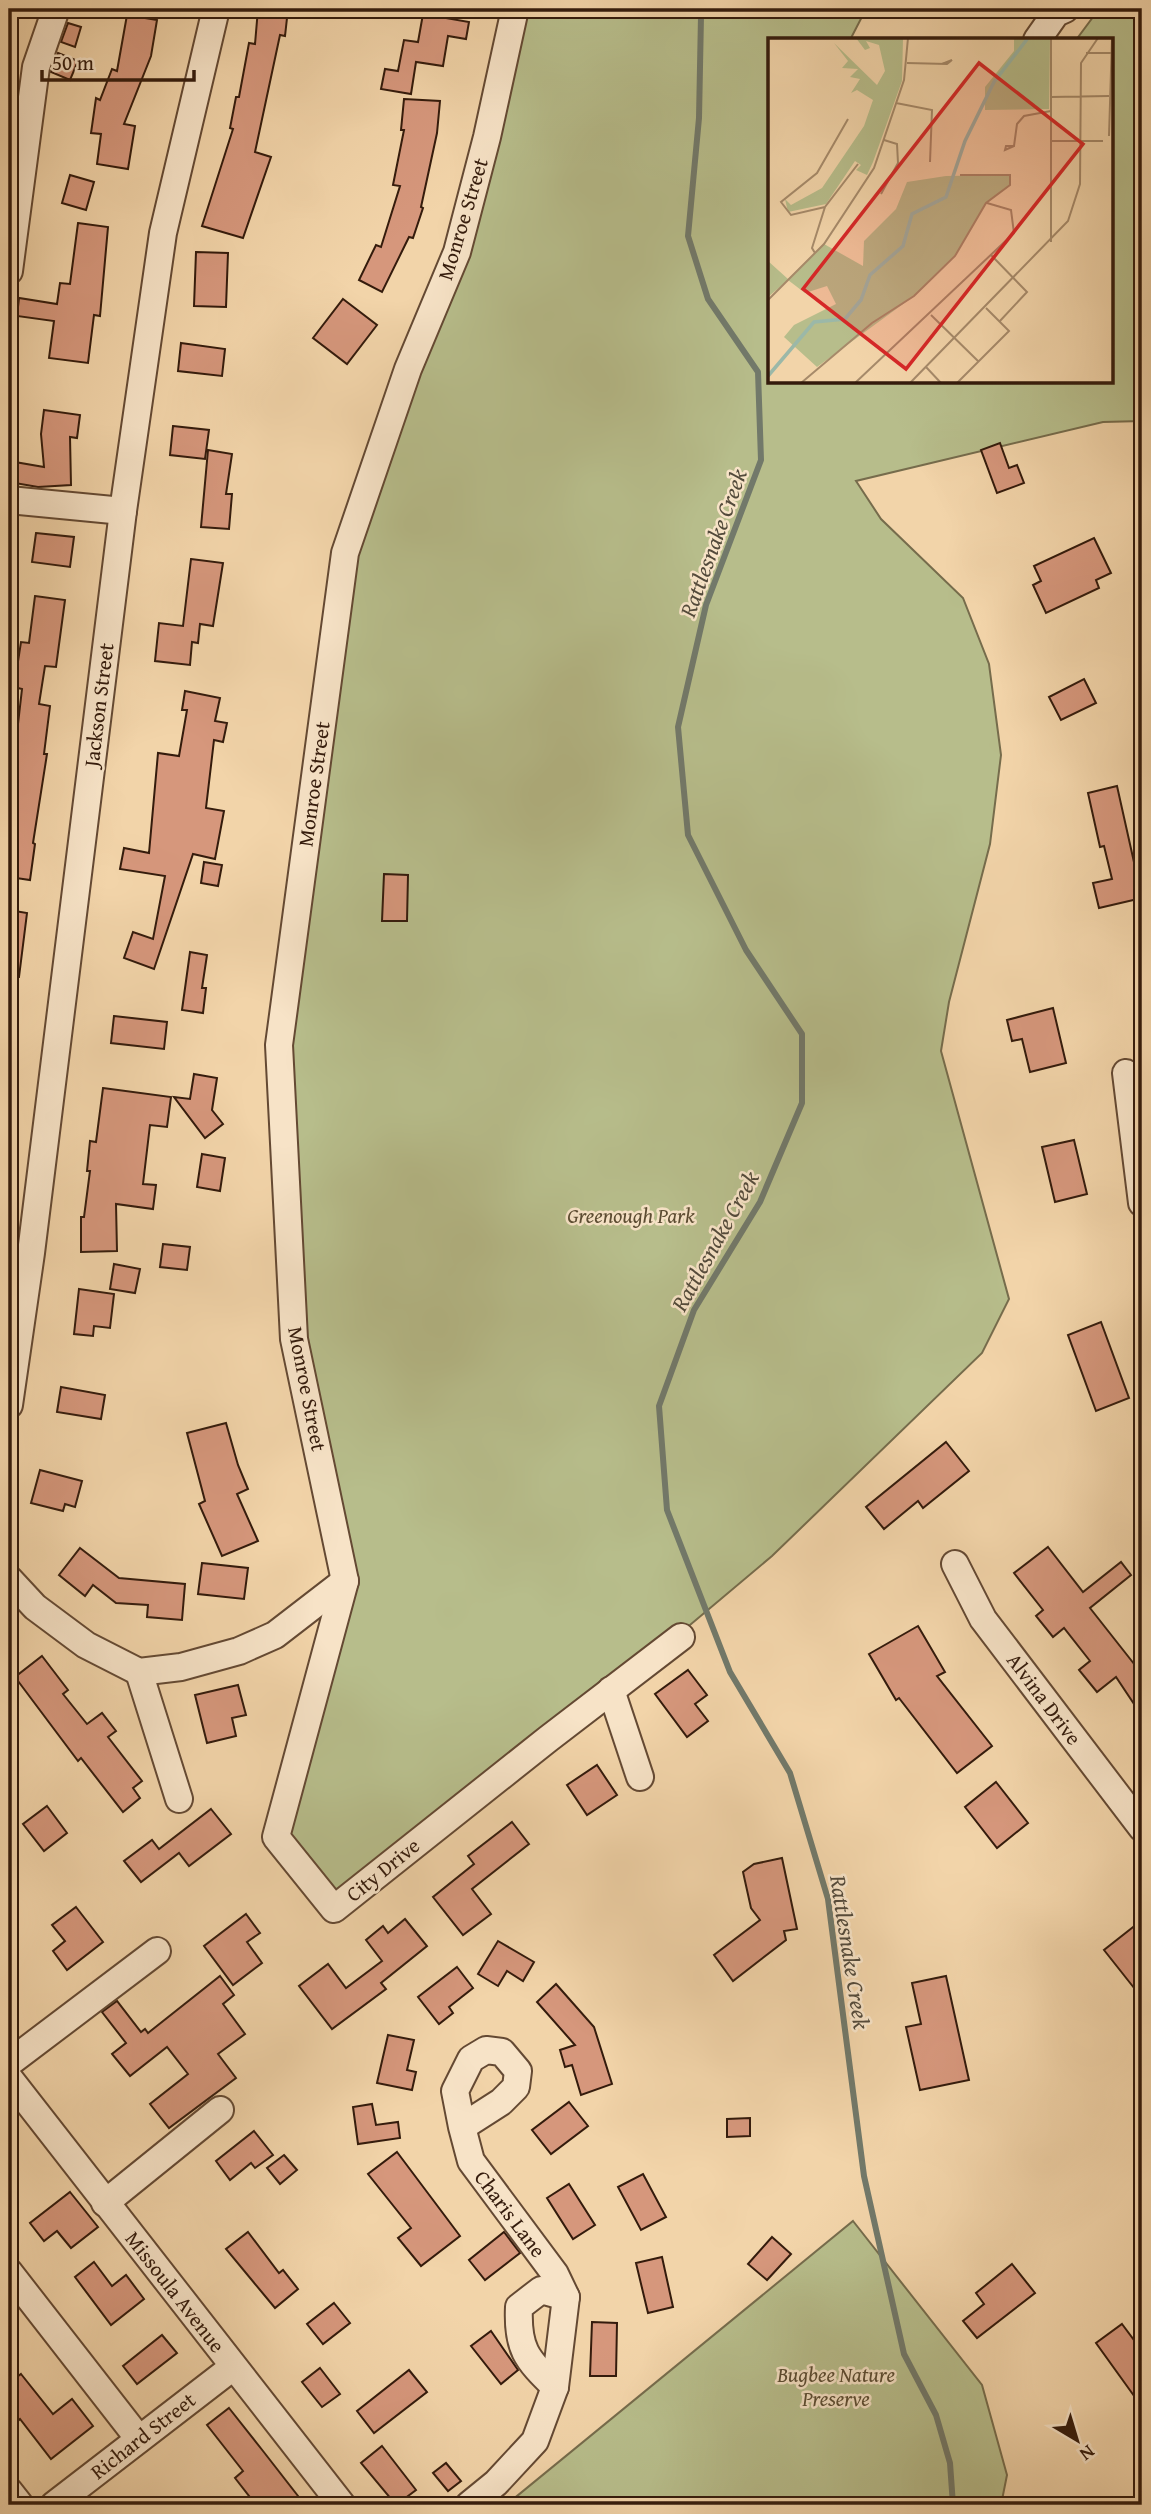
<svg xmlns="http://www.w3.org/2000/svg" width="1151" height="2514" font-family="'Gentium Book Plus',serif">
	<style>
		.green { fill: #b7bd8b; stroke: #766c4c; stroke-width: 2 }
		.lines { fill: none; stroke-linecap: round; stroke-linejoin: round }
		.stream { stroke: #72796a; stroke-width: 6 }
		.building { fill: #d6977c; stroke: #341b0c; stroke-width: 2 }
		.minor-casing { stroke: #644933; stroke-width: 30 }
		.minor { stroke: #f7e3c7; stroke-width: 26 }
		.labels { text-anchor: middle; stroke-width: 5; stroke-linejoin: round; paint-order: stroke }
		.street-label { font-size: 21px; fill: #341b0c; stroke: #f7e3c7 }
		.park-label { font-size: 21px; font-style: italic; fill: #5b4c32; stroke: #f7e3c7 }
		.water-label { font-size: 23px; font-style: italic; fill: #534a3b; stroke: #f7e3c7 }
		.inset-river { fill: none; stroke: #9bb8a8; stroke-width: 3.5 }
		.inset-road { fill: none; stroke: #a68a6a; stroke-width: 2 }
		.view { fill: #d62828; fill-opacity: 0.15; stroke: #d62828; stroke-width: 3.5 }
		.inset-edge { fill: none; stroke: #341b0c; stroke-width: 3.5 }
	</style>
	<rect width="100%" height="100%" fill="#f2d4a9"/>
	<filter id="stains"><feTurbulence type="fractalNoise" baseFrequency=".00286" numOctaves="4"/><feColorMatrix values="0 0 0 0 .2 0 0 0 0 .09 0 0 0 0 .02 0 0 0 .5 -.17"/></filter>
	<radialGradient id="worn" r=".72"><stop offset=".6" stop-color="#630" stop-opacity="0"/><stop offset="1" stop-color="#630" stop-opacity=".3"/></radialGradient>
	<!-- green -->
	<g class="green">
		<polygon points="515,9 866,9 850,40 769,40 769,382 1111,382 1111,40 1076,40 1099,9 1142,9 1142,421 1103,422 856,481 881,519 963,598 989,664 1001,755 990,844 949,1002 941,1051 1009,1299 982,1353 772,1556 684,1630 334,1909 276,1837 345,1581 294,1339 279,1045 345,553 457,252"/>
		<polygon points="853,2221 982,2385 1007,2475 1001,2505 506,2505"/>
	</g>
	<g class="lines">
		<!-- stream -->
		<polyline class="stream" points="707,9 701,16 699,118 688,236 708,299 758,372 761,460 706,605 678,727 688,835 746,950 802,1034 802,1103 760,1202 694,1310 659,1406 667,1510 730,1672 790,1773 828,1899 864,2176 904,2354 936,2415 950,2463 953,2505"/>
	</g>
	<!-- building -->
	<g class="building">
		<polygon points="258,9 288,9 285,36 280,35 255,152 271,157 243,238 202,226 233,129 230,128 236,97 239,97 249,43 255,44"/>
		<polygon points="423,14 469,22 466,39 448,36 443,66 416,62 411,94 381,89 385,69 398,71 404,40 418,42"/>
		<polygon points="127,15 157,20 151,56 124,124 135,126 128,169 97,164 101,134 91,133 96,98 100,100 112,69 117,71"/>
		<polygon points="68,23 81,27 75,47 61,42"/>
		<polygon points="58,53 78,61 70,80 51,72"/>
		<polygon points="404,99 440,101 437,133 421,207 423,208 413,238 409,237 382,292 359,280 376,245 381,247 400,186 393,185 404,130 401,130"/>
		<polygon points="70,175 94,182 86,210 62,203"/>
		<polygon points="78,223 108,227 100,316 94,315 88,363 49,358 54,321 17,316 19,298 57,304 60,283 70,284"/>
		<polygon points="196,252 228,253 226,307 194,306"/>
		<polygon points="343,299 377,325 347,364 313,338"/>
		<polygon points="181,343 225,349 222,376 178,371"/>
		<polygon points="44,410 80,415 77,438 70,437 71,485 38,487 9,482 9,461 44,467 41,434"/>
		<polygon points="173,426 209,430 205,459 170,455"/>
		<polygon points="1000,443 1009,468 1017,465 1024,483 997,493 981,450"/>
		<polygon points="208,450 232,454 226,494 232,494 229,529 201,527"/>
		<polygon points="36,533 74,537 70,567 32,562"/>
		<polygon points="1094,538 1111,573 1096,580 1099,588 1046,613 1033,585 1041,581 1034,566"/>
		<polygon points="191,559 223,563 213,626 200,624 198,643 192,642 190,665 155,661 159,623 183,626"/>
		<polygon points="35,596 65,600 56,667 45,666 39,704 50,706 44,754 47,754 33,843 35,844 30,880 9,877 9,805 12,783 9,782 9,750 15,750 22,689 14,687 21,642 29,643"/>
		<polygon points="1084,679 1096,703 1061,720 1049,697"/>
		<polygon points="185,691 220,698 215,721 227,723 223,742 214,740 206,808 224,811 215,859 193,854 154,969 124,958 133,932 153,939 165,876 120,869 124,848 149,853 158,753 179,756 187,710 182,710"/>
		<polygon points="1117,786 1142,898 1099,908 1093,883 1112,879 1104,846 1100,847 1088,793"/>
		<polygon points="204,862 222,865 218,886 201,883"/>
		<polygon points="384,874 408,875 407,921 382,921"/>
		<polygon points="9,910 27,913 19,977 9,976"/>
		<polygon points="190,952 207,955 202,988 206,988 203,1013 182,1010"/>
		<polygon points="1053,1008 1066,1063 1030,1072 1022,1039 1012,1041 1007,1020"/>
		<polygon points="114,1016 167,1022 164,1049 111,1043"/>
		<polygon points="194,1074 217,1078 212,1110 223,1124 205,1138 174,1097 190,1099"/>
		<polygon points="103,1088 171,1097 167,1127 150,1125 143,1184 156,1185 153,1209 116,1204 117,1251 81,1252 81,1217 84,1217 90,1171 87,1171 90,1141 96,1142"/>
		<polygon points="1074,1140 1087,1194 1055,1202 1042,1147"/>
		<polygon points="202,1154 225,1158 220,1191 197,1187"/>
		<polygon points="163,1244 190,1247 187,1270 160,1267"/>
		<polygon points="114,1264 140,1269 135,1293 110,1289"/>
		<polygon points="79,1289 114,1294 110,1328 94,1326 93,1336 74,1334"/>
		<polygon points="1101,1322 1129,1398 1096,1411 1068,1335"/>
		<polygon points="61,1387 105,1395 101,1419 57,1412"/>
		<polygon points="226,1423 238,1465 248,1489 237,1494 258,1541 222,1556 199,1504 205,1501 187,1433"/>
		<polygon points="946,1442 969,1471 923,1508 918,1501 884,1529 866,1507"/>
		<polygon points="40,1470 82,1481 75,1507 65,1504 63,1511 31,1503"/>
		<polygon points="1048,1547 1083,1592 1121,1562 1131,1575 1090,1608 1142,1674 1142,1716 1116,1677 1097,1692 1079,1670 1090,1661 1064,1628 1053,1637 1036,1616 1043,1610 1014,1573"/>
		<polygon points="80,1548 119,1578 185,1584 182,1620 147,1617 148,1605 116,1603 93,1585 85,1596 59,1575"/>
		<polygon points="202,1563 248,1568 244,1599 198,1594"/>
		<polygon points="918,1626 945,1672 937,1676 992,1746 957,1773 899,1698 896,1700 869,1654"/>
		<polygon points="42,1656 68,1690 63,1694 87,1724 102,1713 116,1731 108,1737 142,1781 133,1788 140,1798 123,1812 81,1758 78,1761 15,1677"/>
		<polygon points="688,1670 707,1695 695,1704 708,1721 687,1737 655,1694"/>
		<polygon points="238,1685 246,1715 232,1718 236,1736 207,1743 195,1695"/>
		<polygon points="597,1765 617,1795 587,1815 567,1785"/>
		<polygon points="996,1782 1028,1823 997,1848 965,1807"/>
		<polygon points="47,1806 67,1833 44,1851 23,1824"/>
		<polygon points="211,1809 231,1834 189,1866 179,1853 141,1882 124,1861 152,1840 159,1849"/>
		<polygon points="512,1822 529,1844 472,1889 491,1914 463,1935 433,1897 474,1864 468,1856"/>
		<polygon points="782,1858 797,1929 784,1931 786,1940 733,1981 714,1955 760,1920 751,1908 743,1872 754,1864"/>
		<polygon points="76,1907 103,1942 67,1970 53,1951 65,1941 52,1925"/>
		<polygon points="246,1914 260,1933 247,1942 262,1963 233,1985 204,1946"/>
		<polygon points="405,1919 427,1946 381,1983 386,1989 332,2029 299,1986 328,1964 346,1988 382,1961 366,1940 383,1926 388,1933"/>
		<polygon points="1142,1920 1142,1998 1104,1950"/>
		<polygon points="498,1941 534,1962 523,1981 507,1971 498,1986 478,1974"/>
		<polygon points="457,1967 473,1988 449,2007 453,2013 439,2024 418,1997"/>
		<polygon points="220,1976 234,1995 223,2004 245,2034 218,2054 236,2078 169,2128 150,2104 188,2074 167,2047 130,2076 112,2054 126,2043 102,2012 117,2001 141,2032 145,2029 148,2033"/>
		<polygon points="946,1976 969,2080 920,2090 906,2027 921,2024 912,1983"/>
		<polygon points="556,1984 594,2027 612,2084 581,2095 572,2065 565,2067 560,2050 575,2045 537,2002"/>
		<polygon points="388,2035 414,2040 407,2070 416,2072 412,2090 377,2083"/>
		<polygon points="569,2102 588,2126 551,2154 532,2130"/>
		<polygon points="372,2104 376,2125 398,2122 400,2138 358,2144 353,2107"/>
		<polygon points="750,2118 750,2136 727,2137 727,2119"/>
		<polygon points="254,2131 273,2155 255,2168 251,2163 230,2180 216,2161"/>
		<polygon points="397,2152 460,2236 421,2266 398,2238 411,2228 368,2174"/>
		<polygon points="284,2155 297,2170 280,2184 267,2168"/>
		<polygon points="643,2174 666,2217 641,2230 618,2187"/>
		<polygon points="569,2184 595,2225 573,2239 547,2198"/>
		<polygon points="70,2192 98,2227 71,2248 57,2231 44,2241 30,2223"/>
		<polygon points="248,2232 279,2273 283,2270 298,2289 275,2308 226,2249"/>
		<polygon points="504,2232 520,2253 485,2280 469,2260"/>
		<polygon points="772,2237 791,2254 767,2280 748,2264"/>
		<polygon points="662,2257 673,2307 648,2313 636,2263"/>
		<polygon points="94,2262 112,2286 126,2275 144,2299 111,2325 75,2277"/>
		<polygon points="1012,2264 1035,2293 977,2338 963,2321 984,2304 976,2293"/>
		<polygon points="334,2303 350,2323 323,2344 307,2324"/>
		<polygon points="592,2322 617,2323 616,2376 590,2376"/>
		<polygon points="1122,2324 1134,2340 1142,2334 1142,2407 1096,2343"/>
		<polygon points="491,2331 518,2370 501,2384 471,2346"/>
		<polygon points="162,2335 177,2353 137,2384 123,2366"/>
		<polygon points="320,2368 340,2394 322,2407 302,2382"/>
		<polygon points="409,2370 427,2392 374,2433 357,2411"/>
		<polygon points="21,2374 53,2414 72,2399 93,2426 51,2459 20,2419 18,2421 9,2410 9,2383"/>
		<polygon points="229,2408 263,2451 305,2505 256,2505 235,2478 243,2471 207,2425"/>
		<polygon points="382,2446 416,2490 396,2505 361,2463"/>
		<polygon points="446,2463 461,2481 448,2491 433,2473"/>
	</g>
	<g class="lines">
		<!-- minor casing -->
		<g class="minor-casing">
			<g id="minor">
				<polyline points="515,9 487,137 457,252 408,369 345,553 279,1045 294,1339 345,1581 276,1837 334,1909 548,1739 681,1637"/>
				<polyline points="1037,40 1056,13 1065,9"/>
				<polyline points="9,271 36,67 56,9"/>
				<polyline points="9,500 123,511"/>
				<polyline points="1126,1073 1142,1203"/>
				<polyline points="9,1405 31,1253 123,511 163,233 216,9"/>
				<polyline points="955,1564 983,1619 1142,1828"/>
				<polyline points="9,1579 35,1607 86,1645 139,1672 181,1667 239,1651 275,1635 345,1581"/>
				<polyline points="139,1672 179,1799"/>
				<polyline points="611,1690 640,1777"/>
				<polyline points="9,2063 157,1951"/>
				<polyline points="9,2078 342,2505"/>
				<polyline points="462,2127 455,2091 471,2059 486,2050 502,2052 518,2071 516,2087 501,2102 462,2127 471,2161 555,2274 566,2297 555,2387 535,2441 496,2483 469,2505"/>
				<polyline points="105,2203 220,2110"/>
				<polyline points="9,2272 139,2439"/>
				<path d="M555 2387C526 2359 517 2348 519 2307L541 2290 566 2297"/>
				<polyline points="9,2491 20,2505"/>
				<polyline points="54,2505 233,2367"/>
			</g>
		</g>
		<!-- minor -->
		<use href="#minor" class="minor"/>
	</g>
	<g class="labels">
		<!-- street labels -->
		<g class="street-label">
			<text transform="translate(463 219) rotate(-73)" y="7">Monroe Street</text>
			<text transform="translate(99 705) rotate(-83)" y="7">Jackson Street</text>
			<text transform="translate(314 784) rotate(-82)" y="7">Monroe Street</text>
			<text transform="translate(307 1389) rotate(79)" y="7">Monroe Street</text>
			<text transform="translate(1044 1699) rotate(53)" y="7">Alvina Drive</text>
			<text transform="translate(383 1870) rotate(-39)" y="7">City Drive</text>
			<text transform="translate(510 2214) rotate(53)" y="7">Charis Lane</text>
			<text transform="translate(175 2292) rotate(52)" y="7">Missoula Avenue</text>
			<text transform="translate(143 2436) rotate(-38)" y="7">Richard Street</text>
		</g>
		<!-- park labels -->
		<g class="park-label">
			<text x="631" y="1223">Greenough Park</text>
			<text x="836" y="2382">Bugbee Nature<tspan x="836" dy="24">Preserve</tspan></text>
		</g>
		<!-- water labels -->
		<g class="water-label">
			<text transform="translate(713 543) rotate(-70)" y="8">Rattlesnake Creek</text>
			<text transform="translate(715 1241) rotate(-61)" y="8">Rattlesnake Creek</text>
			<text transform="translate(850 1952) rotate(81)" y="8">Rattlesnake Creek</text>
		</g>
	</g>
	<!-- overview -->
	<g transform="translate(768 38)">
		<rect width="345" height="345" fill="#f2d4a9"/>
		<path d="M88 0H135L134 43 105 124 99 137 88 132 93 127 87 123 58 166 20 174 17 161 23 167 54 150 96 88 105 62 89 52 83 55 92 41 82 39 90 31 74 30 80 23 66 5 109 47 117 33 111 7 98 3 102 10 97 12ZM246 0H282L281 71 217 72V49L246 13ZM242 137V147L218 165 187 218 146 258 49 329 16 299 26 287 68 266 59 248 37 255 20 242 0 259V223L20 241 56 206 95 228 96 203 128 171 139 144 178 138Z" fill="#b7bd8b"/>
		<path class="inset-river" d="M0 338 46 284 77 281 93 262 102 237 135 208 144 176 178 159 197 103 226 44 260 0"/>
		<path class="inset-road" d="M318 15H343M139 25 179 26 184 22 174 26M283 59 341 58M128 65 164 72 162 124M341 98 344 0M283 103H335M246 108 237 112 238 108H246L249 86 256 78 283 73M113 156 130 125 129 106 116 102M57 169 23 177 13 164 49 135 80 81M283 204V0M47 215 44 210 57 169 90 126M223 217 259 254 231 284M0 262 56 206 106 130 136 42 140 0M163 277 211 324M158 329 173 345M33 345 104 285 146 258 187 218 218 165 242 147V137H192M87 345 246 195 243 172 219 165M142 345 300 183 312 146 313 25 330 0M189 345 241 293 218 270"/>
		<path class="view" d="M211 25 315 106 138 331 35 251Z"/>
		<rect width="345" height="345" class="inset-edge"/>
	</g>
	<!-- margin -->
	<rect width="1151" height="2514" fill="none" stroke="#f2d4a9" stroke-width="35"/>
	<rect x="10" y="10" width="1130" height="2493" fill="none" stroke="#341b0c" stroke-width="3.5"/>
	<rect x="18" y="18" width="1116" height="2479" fill="none" stroke="#341b0c" stroke-width="2"/>
	<!-- north arrow -->
	<g transform="translate(1077 2440) rotate(142)" stroke="#f7e3c7" stroke-width="5" paint-order="stroke">
	<path d="M0-5L12 26L0 18L-12 26Z" fill="#341b0c"/>
	<text y="-10" font-size="19" font-weight="bold" text-anchor="middle" fill="#341b0c">N</text>
	</g>
	<!-- scale -->
	<path d="M42 70v10h152v-10" fill="none" stroke="#341b0c" stroke-width="3.5"/>
	<text x="52" y="70" font-size="21" fill="#341b0c" stroke="#f7e3c7" stroke-width="5" paint-order="stroke">50 m</text>
	<rect width="100%" height="100%" filter="url(#stains)"/>
	<rect width="100%" height="100%" fill="url(#worn)"/>
</svg>
